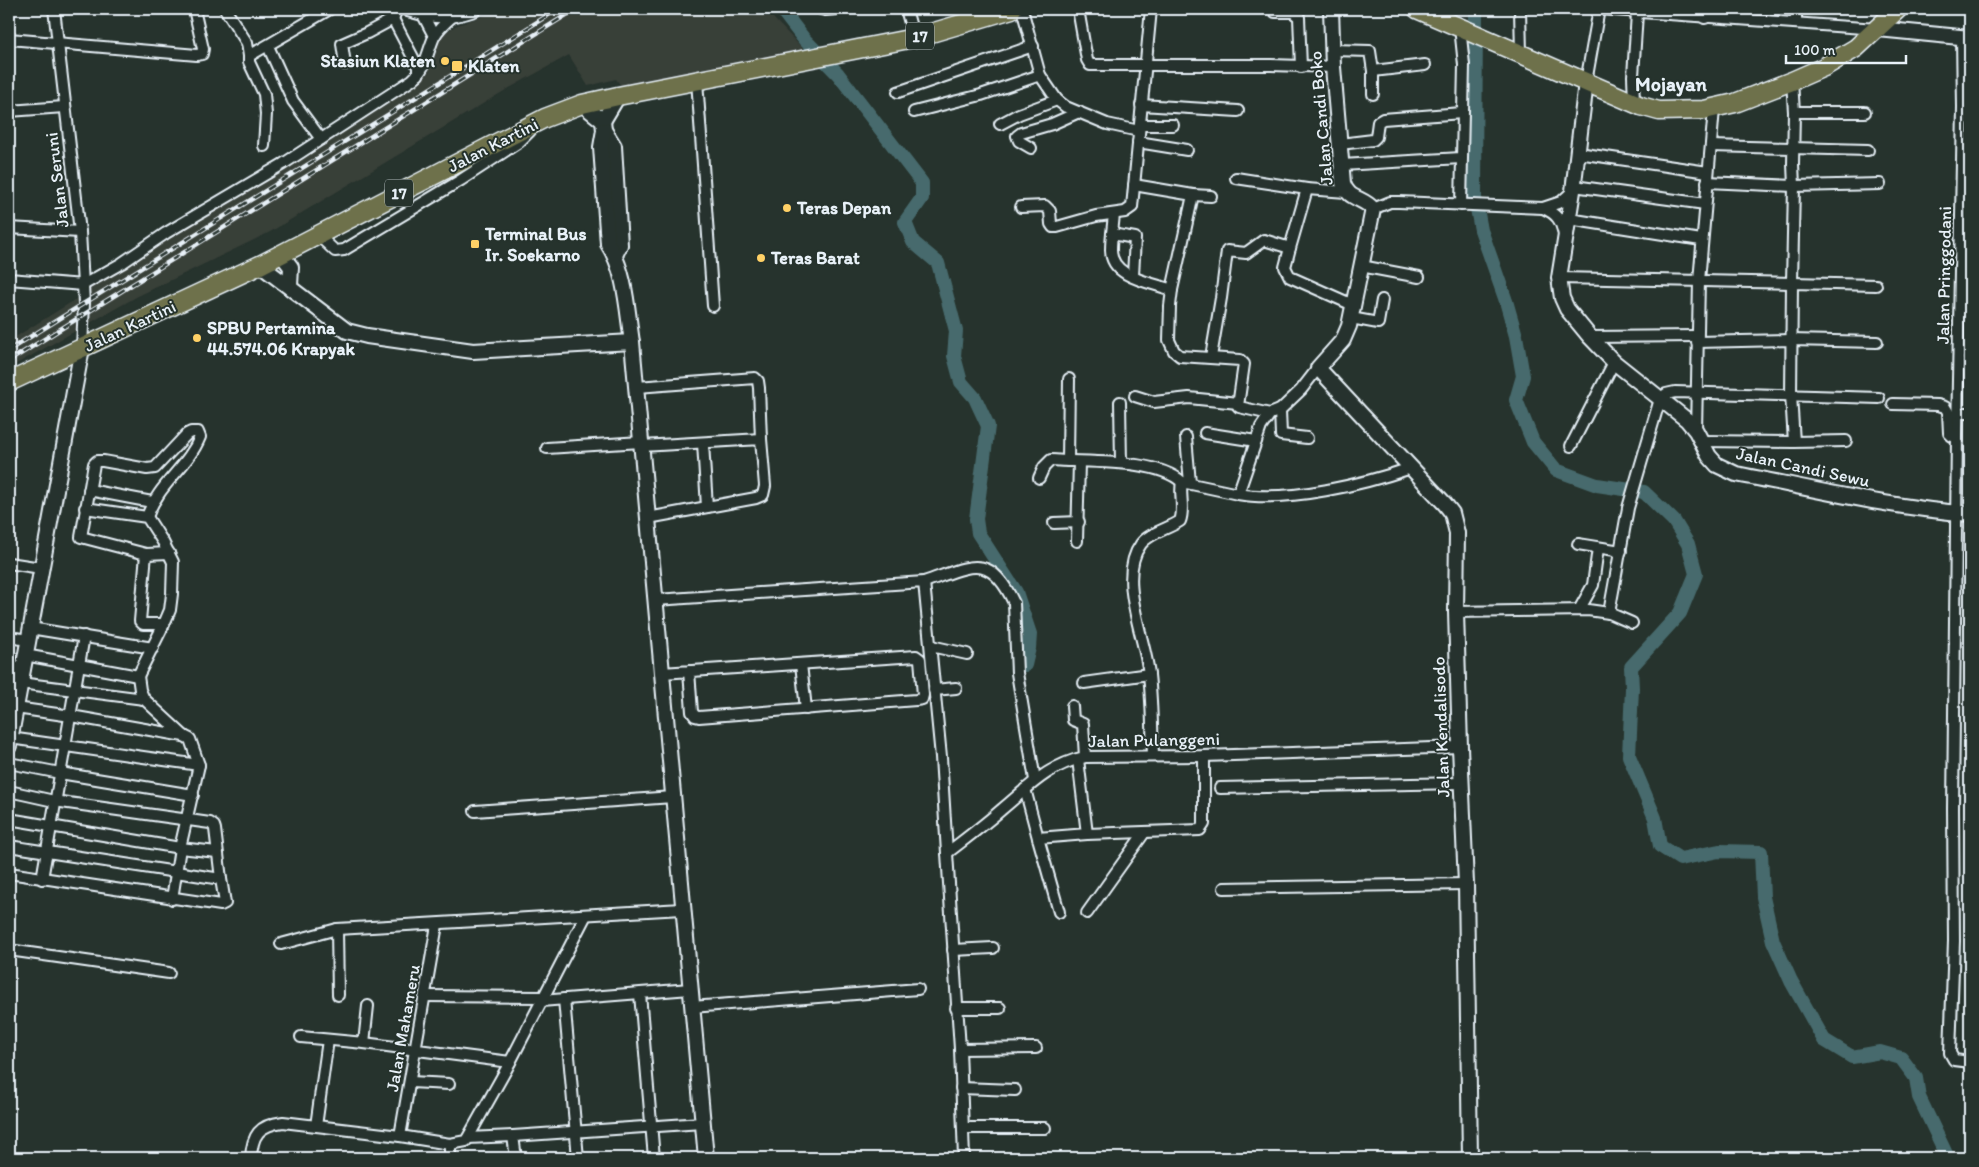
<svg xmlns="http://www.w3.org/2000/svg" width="1979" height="1167" font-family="Itim,sans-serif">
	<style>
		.built { fill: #393f38 }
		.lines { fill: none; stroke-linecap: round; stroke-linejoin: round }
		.river { stroke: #476b6d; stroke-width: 14 }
		.street-casing { stroke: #e8f1f8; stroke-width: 14 }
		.secondary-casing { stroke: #e8f1f8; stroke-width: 18 }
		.highway-casing { stroke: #e8f1f8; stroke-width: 21 }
		.street { stroke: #26332d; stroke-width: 10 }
		.secondary { stroke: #26332d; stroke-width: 14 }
		.highway { stroke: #6e714b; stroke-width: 18 }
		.rail-casing { stroke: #e8f1f8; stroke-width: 4.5 }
		.rail { stroke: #26332d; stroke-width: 2.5; stroke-dasharray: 8; stroke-linecap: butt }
		.poi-dot { fill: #ffd166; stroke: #26332d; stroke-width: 2 }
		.labels { text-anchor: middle; stroke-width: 4; stroke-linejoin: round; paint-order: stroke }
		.shield { fill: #26332d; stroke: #aeb8bb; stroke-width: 1 }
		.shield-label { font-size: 16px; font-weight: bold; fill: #e8f1f8 }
		.poi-label { font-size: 18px; font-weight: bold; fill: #e8f1f8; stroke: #26332d; text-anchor: start }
		.street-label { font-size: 18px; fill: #e8f1f8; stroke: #26332d }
		.quarter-label { font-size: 20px; font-weight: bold; fill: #e8f1f8; stroke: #26332d }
	</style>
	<rect width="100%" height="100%" fill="#26332d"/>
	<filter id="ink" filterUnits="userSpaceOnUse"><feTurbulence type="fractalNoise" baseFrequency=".02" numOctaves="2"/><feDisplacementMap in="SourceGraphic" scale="10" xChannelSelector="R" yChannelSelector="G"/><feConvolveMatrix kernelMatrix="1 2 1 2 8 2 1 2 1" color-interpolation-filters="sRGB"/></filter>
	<g filter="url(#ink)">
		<!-- built -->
		<polygon class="built" points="502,9 767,9 774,19 805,51 691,76 621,86 616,79 588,86 569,55 504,91 270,232 138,296 9,368 9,341 78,298 86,288 350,128 429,72 425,65 435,57 438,43 442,35 455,26"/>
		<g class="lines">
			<!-- river -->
			<g class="river">
				<polyline points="781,9 804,39 838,74 922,183 922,198 905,222 913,242 938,263 956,331 954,356 961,382 975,398 988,426 976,519 978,533 1016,592 1030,634 1029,648 1025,665"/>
				<polyline points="1476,9 1475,198 1481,230 1506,301 1516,336 1523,376 1516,400 1533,442 1556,470 1597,485 1644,492 1674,521 1688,544 1696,574 1680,613 1631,667 1632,688 1629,756 1655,818 1660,846 1680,859 1719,851 1761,852 1763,897 1773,941 1791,981 1824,1040 1852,1057 1880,1052 1901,1058 1916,1078 1919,1097 1948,1158"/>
			</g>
			<!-- street casing -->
			<g class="street-casing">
				<g id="street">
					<polyline points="54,9 80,232 84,303 82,348"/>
					<polyline points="225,9 247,43 249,56 330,9"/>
					<polyline points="821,9 825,10 837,9"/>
					<polyline points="906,9 914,38"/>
					<polyline points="1022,9 1040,75 1057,100 1066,107 1107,124 1139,131"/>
					<polyline points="1078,9 1087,60 1090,65 1271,65 1333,67"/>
					<polyline points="1520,9 1521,54"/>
					<polyline points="1796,9 1796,22"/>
					<polyline points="1275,12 1293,12 1299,17 1301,67"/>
					<polyline points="422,13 434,36"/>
					<polyline points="393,19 418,67 418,75"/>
					<polyline points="1460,27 1464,65 1461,205"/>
					<polyline points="1962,37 1963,107 1957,435 1953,809 1954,941 1950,1053 1954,1060 1970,1062"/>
					<polyline points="9,39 197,55 202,54 203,49 194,9"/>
					<polyline points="268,46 293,101 321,139"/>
					<polyline points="1333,50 1370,51 1373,71 1425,65"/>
					<polyline points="249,56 249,62 264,94 266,114 264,146"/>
					<polyline points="345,64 342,44 367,33 393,19 397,9"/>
					<polyline points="1373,71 1373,94"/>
					<polyline points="697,80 713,306"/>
					<polyline points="1586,82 1599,9 1877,29"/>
					<polyline points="898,92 1033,46"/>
					<polyline points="1634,102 1633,76 1637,13"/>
					<polyline points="1141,105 1238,111"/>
					<polyline points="9,111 64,107"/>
					<polyline points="914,112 981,95 1040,75"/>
					<polyline points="1794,112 1865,112"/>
					<polyline points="1000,124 1019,114 1057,100"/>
					<polyline points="1140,125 1173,125"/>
					<polyline points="1138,142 1187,150"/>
					<polyline points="1340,144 1373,140 1376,137 1378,122 1383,119 1462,113"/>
					<polyline points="1711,146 1868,150"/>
					<polyline points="1031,148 1019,141 1017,136 1021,133 1052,124 1079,112"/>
					<polyline points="1578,153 1708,172"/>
					<polyline points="1342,165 1461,158"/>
					<polyline points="1236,178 1307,189 1346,192"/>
					<polyline points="1707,182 1794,186 1880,184"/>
					<polyline points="1134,185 1193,195 1172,290 1170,306 1169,340 1174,351 1180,356 1240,360 1244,364 1238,406 1239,407 1270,414"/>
					<polyline points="1574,186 1705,204"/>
					<polyline points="1193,195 1211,196"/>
					<polyline points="1021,207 1045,206 1050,211 1051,224 1053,227 1057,227 1096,216 1125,212 1132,207 1151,9"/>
					<path d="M1543 208C1557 214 1561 220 1564 235"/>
					<polyline points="1373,209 1390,202 1399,202 1543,208 1561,202 1573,191"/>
					<path d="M1114 214C1113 226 1111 238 1111 250 1111 278 1151 282 1172 290"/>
					<polyline points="1569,219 1701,240"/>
					<polyline points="9,228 80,232"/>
					<polyline points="1112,234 1135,238 1133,276"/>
					<polyline points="318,235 335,251 344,250 461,180 519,142 530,131"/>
					<polyline points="1290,248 1285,267 1290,277 1353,305"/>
					<polyline points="1361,266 1419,277"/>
					<polyline points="1559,278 1792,283 1794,186 1793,164 1794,112 1792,81"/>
					<path d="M9 279 83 285 122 263 166 233 283 164 412 80C426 69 427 53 434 37 438 29 446 22 453 16"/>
					<polyline points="1351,318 1378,323 1382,300"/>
					<polyline points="1590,337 1697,336"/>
					<polyline points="1697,342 1791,340 1877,342"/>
					<polyline points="1211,357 1221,298 1227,251 1246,253 1264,240 1290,248 1307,189"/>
					<polyline points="637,387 755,378 758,381 759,388 761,439"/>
					<polyline points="1135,396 1154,402 1189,398 1238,403"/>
					<polyline points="1120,402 1121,463"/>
					<polyline points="1893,404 1938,405 1945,407 1948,412 1949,433 1952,436 1957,435"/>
					<polyline points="1280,410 1281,435 1307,438"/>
					<polyline points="1958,413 1970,413"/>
					<polyline points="1696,431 1699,281 1714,109"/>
					<polyline points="1205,433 1256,441"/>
					<polyline points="1186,437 1190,483"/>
					<polyline points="1702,441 1794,442 1791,395 1792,283 1876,285"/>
					<polyline points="1794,442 1846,441"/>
					<polyline points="703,443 707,507"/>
					<polyline points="642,446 761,439 765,486 763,495 756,498 648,518"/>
					<polyline points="1571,446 1614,362"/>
					<polyline points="547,448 641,442"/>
					<polyline points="1068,461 1069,379"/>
					<path d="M1039 478 1044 467 1051 460C1086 463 1156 458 1182 482"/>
					<polyline points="89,490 152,502"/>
					<path d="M1238 494C1287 503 1364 484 1411 468"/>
					<path d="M147 517C158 484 188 467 200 437L198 432H191L187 434 155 468 147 469 103 461H97L94 464 81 537 146 554 169 553"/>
					<polyline points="1054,523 1079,522"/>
					<polyline points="1077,541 1079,462"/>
					<polyline points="1578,544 1621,551"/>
					<polyline points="146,554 140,621 143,624 164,624"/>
					<polyline points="9,563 41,568"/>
					<path d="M924 582C969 567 989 550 1014 603L1017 673 1035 780"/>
					<polyline points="656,600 924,582 941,757 947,853"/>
					<polyline points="1579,610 1593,585 1598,548"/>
					<polyline points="1456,612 1588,610 1609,613 1632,623"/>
					<polyline points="1609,613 1628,508 1660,399 1666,394 1675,392 1879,398"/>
					<polyline points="30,628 153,648"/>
					<polyline points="9,637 28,640"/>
					<polyline points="931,646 967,654"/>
					<polyline points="25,655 138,676 164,624 170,610 172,594 173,562 163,542 147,517 85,508"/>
					<polyline points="801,664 806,709"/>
					<polyline points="9,666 23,669"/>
					<path d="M662 673C747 667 831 662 916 656L920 659 923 695 922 699 916 700 699 717 695 716 692 712 689 671"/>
					<polyline points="138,676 140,690 144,699 184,736"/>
					<polyline points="20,683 144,699"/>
					<polyline points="1084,683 1149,674"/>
					<polyline points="934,690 956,688"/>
					<polyline points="1072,706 1073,720 1083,724 1085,757"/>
					<polyline points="16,708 71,716 184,736 190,739 199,765 180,848 172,899"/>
					<polyline points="10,738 199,765"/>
					<path d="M1153 756C1152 729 1152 702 1149 675 1146 639 1116 578 1141 544 1149 533 1168 529 1180 521 1185 509 1179 494 1182 482L1238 494 1261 427 1270 414 1280 410 1301 390 1318 368"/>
					<polyline points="1078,759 1087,834"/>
					<polyline points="9,763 60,773 193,795"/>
					<polyline points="1220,788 1461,783"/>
					<polyline points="1025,789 1038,838 1087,834 1200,830 1204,824 1204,756"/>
					<polyline points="9,791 54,801 210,823 214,826 215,829 221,879 9,846"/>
					<polyline points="475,811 673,797"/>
					<polyline points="9,819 180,848 217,852"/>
					<polyline points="1038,838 1059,912"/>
					<polyline points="9,873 221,905 225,903 221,879"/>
					<polyline points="42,879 84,636"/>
					<polyline points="1224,888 1466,884"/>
					<polyline points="1087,913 1144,833"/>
					<polyline points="337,929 338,995"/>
					<polyline points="281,944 337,929 682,909"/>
					<polyline points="9,950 169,973"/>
					<polyline points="953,950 993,948"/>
					<polyline points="640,994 654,1158"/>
					<polyline points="425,996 544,997"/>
					<polyline points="564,999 578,1158"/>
					<polyline points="541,1001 690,989"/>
					<polyline points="692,1007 918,989"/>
					<polyline points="956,1008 1000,1008"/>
					<polyline points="301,1037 364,1043 510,1062"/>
					<polyline points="364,1043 368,1006"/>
					<polyline points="960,1049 1036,1048"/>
					<polyline points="411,1082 449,1084"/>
					<polyline points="961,1088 1015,1090"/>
					<polyline points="316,1126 328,1040"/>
					<polyline points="963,1128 1045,1128"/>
					<polyline points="400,1136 437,925"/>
					<polyline points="468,1138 513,1136"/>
					<polyline points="450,1144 450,1158"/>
					<path d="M251 1158C252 1135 259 1125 283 1122L400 1136 450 1144 466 1141 507 1068 586 915"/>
					<polyline points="516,1158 513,1136 702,1123"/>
					<path d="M964 1158 960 1049 947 853C965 839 984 825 1001 810 1029 787 1048 765 1085 757L1204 756 1460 747"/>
				</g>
			</g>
			<!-- secondary casing -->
			<g class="secondary-casing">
				<g id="secondary">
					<path d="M408 9C436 17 447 18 474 9"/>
					<path d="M1331 9 1333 67 1343 183C1348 200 1363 197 1373 209L1349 326 1343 340 1318 368 1445 504 1452 513 1457 533 1456 612 1460 747 1466 884 1470 1158"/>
					<polyline points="1705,16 1707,9"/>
					<polyline points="1878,29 1970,38"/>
					<path d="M1586 82 1573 191 1559 278 1562 298 1567 309 1590 337 1614 362 1687 420 1696 431 1709 456 1717 465 1736 474C1814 489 1891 508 1970 514"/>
					<polyline points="582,104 603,121 604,130 614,146 620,245 615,255"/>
					<polyline points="603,121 618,96"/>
					<path d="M604 130 601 147 608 244C626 272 627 310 632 342L706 1158"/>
					<polyline points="281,254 291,267 290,286"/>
					<polyline points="260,265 347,331 367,336 473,351 632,342"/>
					<polyline points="9,746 82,348"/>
				</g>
			</g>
			<!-- highway casing -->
			<g class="highway-casing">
				<g id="highway">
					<polyline points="1417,9 1641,106 1659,111 1704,110 1735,103 1792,81 1824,67 1856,48 1898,9"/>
					<polyline points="9,382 260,265 545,118 582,104 618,96 914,38 1012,9"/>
				</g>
			</g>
			<!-- street -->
			<use href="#street" class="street"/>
			<!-- secondary -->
			<use href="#secondary" class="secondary"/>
			<!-- highway -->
			<use href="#highway" class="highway"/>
			<!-- rail casing -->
			<g class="rail-casing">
				<g id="rail">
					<polyline points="9,350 558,9"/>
					<polyline points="9,361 576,9"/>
				</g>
			</g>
			<!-- rail -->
			<use href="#rail" class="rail"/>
		</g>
	</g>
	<!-- markers -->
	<g class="poi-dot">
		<circle cx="445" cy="61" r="5"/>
		<rect x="451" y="60" width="12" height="12" rx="2.5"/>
		<circle cx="787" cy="208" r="5"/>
		<rect x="470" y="239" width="10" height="10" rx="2.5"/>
		<circle cx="761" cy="258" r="5"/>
		<circle cx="197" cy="338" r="5"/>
	</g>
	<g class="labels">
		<!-- shield labels -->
		<g class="shield">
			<rect x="906" y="22.5" width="28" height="27" rx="4"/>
			<rect x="385" y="179.5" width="28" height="27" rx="4"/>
		</g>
		<g class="shield-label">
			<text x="920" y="42">17</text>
			<text x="399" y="199">17</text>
		</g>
		<!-- poi labels -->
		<g class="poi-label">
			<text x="435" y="67" text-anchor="end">Stasiun Klaten</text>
			<text x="468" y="72">Klaten</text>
			<text x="797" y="214">Teras Depan</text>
			<text x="485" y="240">Terminal Bus<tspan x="485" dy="21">Ir. Soekarno</tspan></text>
			<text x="771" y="264">Teras Barat</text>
			<text x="207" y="334">SPBU Pertamina<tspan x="207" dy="21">44.574.06 Krapyak</tspan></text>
		</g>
		<!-- street labels -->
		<g class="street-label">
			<text transform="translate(1321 118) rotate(-95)" y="6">Jalan Candi Boko</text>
			<text transform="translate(493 145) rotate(-27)" y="6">Jalan Kartini</text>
			<text transform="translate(57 180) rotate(-97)" y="6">Jalan Seruni</text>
			<text transform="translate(1944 275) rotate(-89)" y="6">Jalan Pringgodani</text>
			<text transform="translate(130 326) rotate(-25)" y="6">Jalan Kartini</text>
			<text transform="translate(1803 467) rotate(12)" y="6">Jalan Candi Sewu</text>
			<text transform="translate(1441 727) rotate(-92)" y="6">Jalan Kendalisodo</text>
			<text transform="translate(1154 740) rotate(-1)" y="6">Jalan Pulanggeni</text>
			<text transform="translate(403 1028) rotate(-80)" y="6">Jalan Mahameru</text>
		</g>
		<!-- quarter labels -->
		<g class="quarter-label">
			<text x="1671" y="91">Mojayan</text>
		</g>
	</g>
	<!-- margin -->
	<rect width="1979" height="1167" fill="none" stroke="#26332d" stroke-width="30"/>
	<rect x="15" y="15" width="1949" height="1137" fill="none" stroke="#e8f1f8" stroke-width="2" filter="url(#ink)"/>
	<!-- scale -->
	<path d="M1786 55v8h120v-8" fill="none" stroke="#e8f1f8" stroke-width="2.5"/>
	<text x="1794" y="55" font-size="15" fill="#e8f1f8" stroke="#26332d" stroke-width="4" paint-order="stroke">100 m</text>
</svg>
